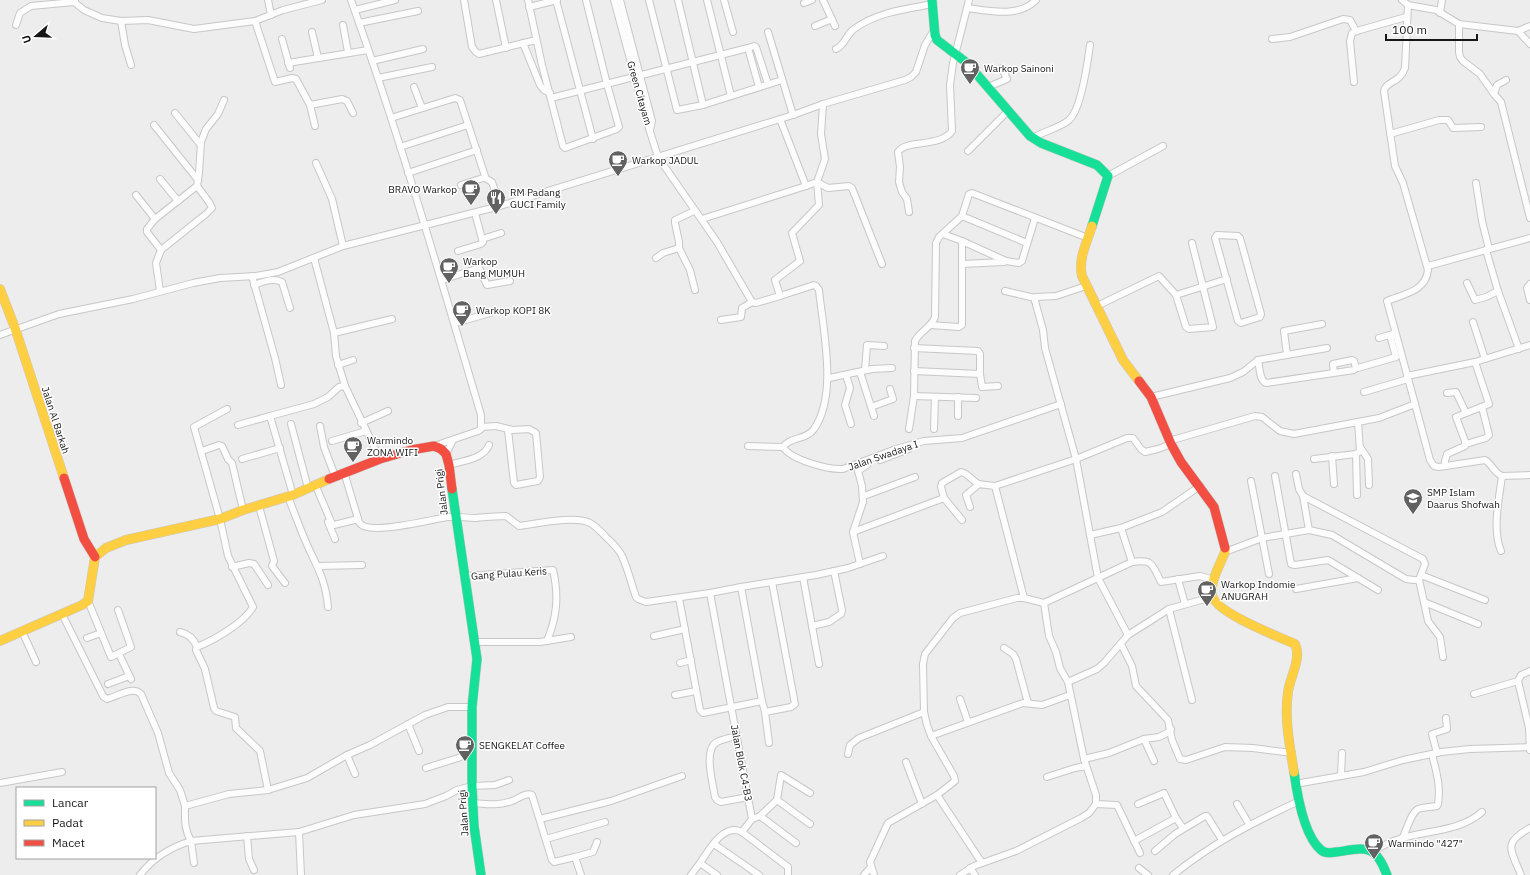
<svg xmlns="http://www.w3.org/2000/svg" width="1530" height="875" font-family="'IBM Plex Sans',sans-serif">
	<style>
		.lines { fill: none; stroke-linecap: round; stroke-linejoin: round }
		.street-casing { stroke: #c8c7c8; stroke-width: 8 }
		.fast-casing { stroke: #c8c7c8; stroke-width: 10 }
		.slow-casing { stroke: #c8c7c8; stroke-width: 10 }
		.jam-casing { stroke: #c8c7c8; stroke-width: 10 }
		.street { stroke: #fcfcfc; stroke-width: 6 }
		.fast { stroke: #16e098; stroke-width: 9 }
		.slow { stroke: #ffcf43; stroke-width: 9 }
		.jam { stroke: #f24e42; stroke-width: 9 }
		.labels { text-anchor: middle; stroke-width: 3; stroke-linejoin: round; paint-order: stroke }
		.poi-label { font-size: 10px; fill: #171617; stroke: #fff; text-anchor: start }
		.street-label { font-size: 10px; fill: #171617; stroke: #fff }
	</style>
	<rect width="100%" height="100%" fill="#ededed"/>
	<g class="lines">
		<!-- street casing -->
		<g class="street-casing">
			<g id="street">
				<polyline points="75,0 74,2 84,10 102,18 121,21 148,20 194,29 255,21 283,10 322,0"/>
				<polyline points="268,0 271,15"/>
				<path d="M351 0C400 137 440 276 481 415V429L478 431 434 446"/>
				<polyline points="464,0 472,47 476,52 479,54 536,40"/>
				<polyline points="496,0 506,48"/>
				<polyline points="528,0 542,65 563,146 565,148 617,129 619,127 607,84 586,0"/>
				<polyline points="556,0 593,139"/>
				<polyline points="614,0 647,122 658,157 717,242 752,302 756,303 780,296 775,280 800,261 792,233 819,205 817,182"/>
				<polyline points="620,0 652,121 650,130"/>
				<polyline points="649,0 677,110 703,105 782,80"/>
				<polyline points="678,0 703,105"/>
				<polyline points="707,0 731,96"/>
				<polyline points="724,0 733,32"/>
				<polyline points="823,0 835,26"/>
				<polyline points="1402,0 1408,5 1436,10 1459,24 1518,31 1530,44"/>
				<polyline points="804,3 812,0"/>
				<polyline points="529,7 557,0"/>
				<polyline points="967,8 969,0"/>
				<polyline points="355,10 395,0"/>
				<polyline points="1440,13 1442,0"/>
				<polyline points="121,21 125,45 131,65"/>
				<polyline points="255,21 275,82 292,78 296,79 310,105 315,126"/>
				<polyline points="359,23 418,11"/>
				<polyline points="1459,24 1459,52 1460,57 1463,61 1480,74 1494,94 1497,85 1506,80"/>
				<polyline points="16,25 20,13 31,6 74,2"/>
				<polyline points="343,25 348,52"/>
				<polyline points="815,26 832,19"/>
				<polyline points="1518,31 1530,26"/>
				<polyline points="312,32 318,58"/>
				<polyline points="768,32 793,115"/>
				<polyline points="282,39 290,68"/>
				<polyline points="1272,39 1290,37 1343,19 1350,20 1356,31"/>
				<polyline points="523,43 540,85 544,90 550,93"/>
				<polyline points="748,48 754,46 756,47 768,84"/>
				<path d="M836 49C845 45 846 35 854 29 877 12 906 9 933 4"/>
				<polyline points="372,61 423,49"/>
				<polyline points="288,63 368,50"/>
				<polyline points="378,78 432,67"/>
				<polyline points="1354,82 1350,41 1352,33 1360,30 1406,17"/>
				<polyline points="414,87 422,108"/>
				<polyline points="988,87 1007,79 1002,68"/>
				<polyline points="1494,94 1501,102 1530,218"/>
				<polyline points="551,98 748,48 759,87"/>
				<polyline points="310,105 342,99 347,101 353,113"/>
				<polyline points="175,113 200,144"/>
				<polyline points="391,118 455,98 460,100 485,176 483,178 461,185"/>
				<polyline points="780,119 806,186 817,182 825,159 821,134 823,104"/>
				<polyline points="154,125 198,180"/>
				<polyline points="1390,134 1439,120 1448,120 1453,128 1481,127"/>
				<path d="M1033 138C1044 131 1060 128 1069 120 1081 110 1088 60 1090 45"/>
				<polyline points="400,147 468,125"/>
				<polyline points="968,151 1008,111"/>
				<polyline points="316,163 332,199 343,246"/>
				<polyline points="408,173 477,150"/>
				<polyline points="1108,176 1163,146"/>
				<polyline points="485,178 492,182 500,206"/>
				<polyline points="160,179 178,201"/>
				<polyline points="817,182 828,188 849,186 852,188 882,264"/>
				<polyline points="1476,183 1482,221 1489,249"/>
				<polyline points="136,195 155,219"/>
				<polyline points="694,211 675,220 675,223 679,242 679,248 690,270 695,290"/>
				<path d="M909 212 907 199 902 192 899 182 900 167 898 152C906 139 940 148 952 131L950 85 953 63 967 8C989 11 1019 18 1036 0"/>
				<polyline points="475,213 482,239 501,233"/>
				<polyline points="962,216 1027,243"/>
				<polyline points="702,219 806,186"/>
				<polyline points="943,234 962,241 1006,261 1019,263 1022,261 1035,218"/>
				<polygon points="1217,235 1238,236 1240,238 1261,314 1260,317 1241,323 1238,321 1215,238"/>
				<polyline points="161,250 206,214 212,208 209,202 197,186 199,173 201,142 206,129 218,114 224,100"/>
				<polyline points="1486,250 1498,291 1519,349"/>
				<polyline points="458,251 481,244 483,242 482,239"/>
				<polyline points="314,258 334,333 336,356 345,386 380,459"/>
				<polyline points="656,258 663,253 679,248"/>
				<polyline points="962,264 1004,262"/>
				<polyline points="1428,266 1530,238"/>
				<polyline points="252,276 275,358 281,385"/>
				<polyline points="442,280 479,268 487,285 510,281"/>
				<polyline points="1467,283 1475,300 1486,297 1498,291"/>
				<polyline points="1530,284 1527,288 1530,300"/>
				<path d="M254 285C263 282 273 277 282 282L290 308"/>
				<polyline points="1086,286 1056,296 1036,297 1035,301 1043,330 1045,348 1076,459 1098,578 1128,635"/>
				<polyline points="160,291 156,263 161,250 147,232 147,229 155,219 197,186"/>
				<polyline points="1005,291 1035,298"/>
				<polyline points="1176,295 1227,279"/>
				<path d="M780 296 814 285 816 286 819 290C823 330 838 395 814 429 807 440 789 437 783 447 791 460 829 470 843 469L896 449 924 441 962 438 1061 404"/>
				<polyline points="1097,306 1159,276 1176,295 1186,327 1189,329 1213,327 1192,243"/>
				<polyline points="721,320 741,317 742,308 752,302"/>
				<polyline points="1473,322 1485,359"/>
				<polyline points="455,323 490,313"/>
				<polyline points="930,325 959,327 962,325 962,241"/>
				<polyline points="334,333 392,319"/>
				<polyline points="0,335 59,314 133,299 193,283 220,278 256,276 278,272 343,246 500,206 793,115 823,104 905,80 911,77 916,72 925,45 934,30"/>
				<polyline points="1379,338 1393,334"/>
				<polyline points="914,348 978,351 980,354 980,374"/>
				<polyline points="1287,355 1284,331 1322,324"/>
				<path d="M1258 360C1260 368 1259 380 1266 383L1354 370 1356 368 1354 361 1352 360 1333 364 1334 373"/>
				<polyline points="338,365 353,360"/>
				<polyline points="1358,368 1396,357 1390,335"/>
				<polyline points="865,370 867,345 884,346"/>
				<polyline points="914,371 980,374 982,387 998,386"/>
				<polyline points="860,372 874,416"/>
				<polyline points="846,375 850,388 845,405 851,424"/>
				<polyline points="1407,376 1475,362 1530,345"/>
				<polyline points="829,378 872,369 892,368"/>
				<polyline points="1364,392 1408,379"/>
				<polyline points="1447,393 1456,392 1466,413"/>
				<polyline points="914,396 976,398"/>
				<polyline points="1151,397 1230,378 1243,372 1258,360 1327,348"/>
				<path d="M1415 404 1430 460 1434 466 1439 467 1485 460C1492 464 1494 473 1502 476L1530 475"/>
				<polyline points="871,407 893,399 890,389"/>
				<path d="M227 409 194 427 220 519 228 556 253 607C244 623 214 640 197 647L196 650 205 669 214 708 216 711 235 717 236 728 260 751 268 790"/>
				<polyline points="270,416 314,404 328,397 339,387 345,386"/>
				<polyline points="958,416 958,397"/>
				<polyline points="361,423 388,411"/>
				<polyline points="291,424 308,488"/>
				<polyline points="238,425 270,416 293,495"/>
				<polyline points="320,426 324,447 335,476"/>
				<polyline points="481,427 496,426 513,430 529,429 536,433 540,477 538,481 516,485 514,483 508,430"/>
				<path d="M909 429 914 396 915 341C920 331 932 327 935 317L936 243 939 237 962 216 969 194 972 193 1088 238"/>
				<polyline points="934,429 935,397"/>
				<polyline points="332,441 366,431"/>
				<path d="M1169 441 1255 416 1262 417 1280 431 1294 434 1379 418 1415 404 1387 301C1404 294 1426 291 1428 270L1403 183 1395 166 1384 91C1386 81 1400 83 1405 68L1408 5"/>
				<polyline points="1466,444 1486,438 1489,435 1482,407"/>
				<polyline points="748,446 783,447"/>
				<polyline points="1360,447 1368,459 1369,485"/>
				<polyline points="202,451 219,445 222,446 228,459 232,463 243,510"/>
				<polyline points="446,454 453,440"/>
				<polyline points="1356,454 1357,495"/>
				<polyline points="1332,456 1334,484"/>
				<polyline points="242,459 280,448"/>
				<polyline points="1314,459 1356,454 1360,451 1358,422"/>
				<polyline points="880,460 909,449"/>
				<path d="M449 465C462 461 484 459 489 445"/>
				<polyline points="1445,466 1445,461 1447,454 1465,446 1465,441 1456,417 1489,404 1475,362"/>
				<path d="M344 472 359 522C366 537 432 519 448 517 457 516 466 518 475 518 486 517 496 516 506 516L519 526C536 524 575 515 590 523 596 526 601 532 606 537 612 543 618 548 622 556 628 569 631 583 636 597L638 599 646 602 710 593 741 587 816 575 848 568 883 556"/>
				<polyline points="1296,474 1299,489 1303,496 1423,559 1425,564 1419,580 1424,602 1428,621 1440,637 1443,657"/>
				<polyline points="1275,476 1291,564 1295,565 1328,560 1378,590"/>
				<polyline points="1251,481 1269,574"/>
				<polyline points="315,484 332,524 334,525 358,519"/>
				<polyline points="995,486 1024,598"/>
				<polyline points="864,496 915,477"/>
				<polyline points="1303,496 1309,530"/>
				<path d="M288 497C295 514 301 532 309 549 319 570 326 583 328 607"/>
				<polyline points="944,498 962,520"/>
				<polyline points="259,506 274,561 272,566 285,583"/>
				<polyline points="970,507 966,495 979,484"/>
				<polyline points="328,522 335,539"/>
				<polyline points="1121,528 1132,562"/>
				<polyline points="853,532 944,498 941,487 942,483 961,472 966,474 978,484 995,486 1076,459 1127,438 1133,438 1141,449 1145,452 1158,449 1171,444"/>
				<polyline points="1090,535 1121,528 1162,512 1200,486"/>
				<path d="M1501 551C1492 530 1499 499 1502 476"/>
				<polyline points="1225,552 1262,538 1309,530 1332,535 1406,579 1414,580 1419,580"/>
				<polyline points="860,564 853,532 863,502 862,486 858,471 867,465"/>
				<polyline points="318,566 362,565"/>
				<polyline points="232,567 249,563 254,564 268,585"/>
				<polyline points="1421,575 1485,600"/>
				<path d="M466 576 553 570C559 596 557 617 547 641"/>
				<polyline points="803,577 819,664"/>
				<polyline points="1178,579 1185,604"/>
				<polyline points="1296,589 1358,578"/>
				<polyline points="710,593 752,819"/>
				<polyline points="679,598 700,710 703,713 762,701 741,587"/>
				<polyline points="88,601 111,657 131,647 118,610"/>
				<polyline points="1424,602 1478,624"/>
				<polyline points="1169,609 1192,700"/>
				<path d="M62 614 103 696 107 699 110 698C120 695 133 686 141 694L158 733 169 773 180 790 185 806"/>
				<polyline points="812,626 829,622 841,614 842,610 834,571"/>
				<polyline points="22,631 36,662"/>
				<path d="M180 632C189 634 194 639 197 647"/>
				<polyline points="654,636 685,629"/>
				<polyline points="87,638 101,633"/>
				<polyline points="475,642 540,642 571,637"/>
				<polyline points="1121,644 1132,666 1136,686 1168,720 1172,740 1180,759 1186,760 1225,747 1253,748 1292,753"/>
				<polyline points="1004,648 1013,654 1016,659 1028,703"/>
				<polyline points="119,654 131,679"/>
				<polyline points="680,663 691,660"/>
				<polyline points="1068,682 1097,669 1104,663 1128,635 1169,609 1212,597"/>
				<polyline points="108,684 129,676"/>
				<polyline points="1474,694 1518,681"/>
				<polyline points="675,695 696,691"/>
				<polyline points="960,699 968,722"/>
				<polyline points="762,701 765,712 791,707 795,704 772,582"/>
				<path d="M472 707H448L425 715 370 745 347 755 307 778 268 790 229 794 185 806C185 819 184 829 191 841L299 832 354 815 425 804 446 796 457 790 472 786 495 785 509 780"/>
				<polyline points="765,712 769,743"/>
				<polyline points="408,724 419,751"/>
				<path d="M736 736C730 738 723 739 717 742 703 749 713 784 715 797L717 800 721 802 748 797"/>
				<polyline points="931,736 1023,703 1042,705 1070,695"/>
				<polyline points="1144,739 1154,761"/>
				<polyline points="1530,750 1529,728 1518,681 1521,675 1530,671"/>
				<polyline points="1437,753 1432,734 1447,729 1446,718"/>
				<polyline points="848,754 850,745 859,738 924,712"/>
				<polyline points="347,755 355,774"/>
				<polyline points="1084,759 1109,753 1144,739 1159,737 1167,733 1171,729"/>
				<polyline points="906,762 922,804"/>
				<polyline points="426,768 458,758 473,751"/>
				<polyline points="1341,776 1342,753"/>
				<polyline points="1047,777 1075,768 1086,766"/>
				<polyline points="0,783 62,772"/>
				<polyline points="1295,784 1364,772 1403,760 1441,752 1470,749 1530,747"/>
				<polyline points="937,795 982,863"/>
				<polyline points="777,800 810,824"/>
				<path d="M473 803C486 804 499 806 512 801 518 799 526 792 532 795L552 860 554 862 575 857 581 875"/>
				<polyline points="1096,804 1117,805 1140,853"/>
				<polyline points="1138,804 1164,793 1176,818 1183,828"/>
				<polyline points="1237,804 1249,824"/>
				<polyline points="760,816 796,843"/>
				<polyline points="540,819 611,801 682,776"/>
				<polyline points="299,832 301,875"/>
				<polyline points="742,832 788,867 788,875"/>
				<polyline points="247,836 249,859 254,870"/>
				<path d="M1403 837C1407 829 1411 813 1418 809 1424 807 1431 807 1437 806L1438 804C1441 786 1436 771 1432 754"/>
				<polyline points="546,839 605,822"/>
				<polyline points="1134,841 1176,818"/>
				<polyline points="714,844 759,875"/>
				<polyline points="1155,851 1175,834 1205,816 1207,816 1222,840"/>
				<path d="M1374 852C1404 827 1453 838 1482 812"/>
				<polyline points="575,857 593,852 597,842"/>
				<polyline points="970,868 975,875"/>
				<polyline points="1139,868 1148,875"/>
				<path d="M140 875C153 858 171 847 191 841L194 863"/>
				<polyline points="691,875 700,863"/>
				<path d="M717 875 700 863C708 851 724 822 742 832L752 819 760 816 777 800 781 775 810 793"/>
				<polyline points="864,875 871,867"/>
				<path d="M874 875 870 862 888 823 937 795 955 781 954 776 931 736 927 725 924 712 923 664 925 654 953 618 960 613 1017 598H1024L1044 603 1132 562C1153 559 1152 564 1161 582L1200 576 1214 580"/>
				<polyline points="960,875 974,866 1016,851 1081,818 1089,813 1096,804 1096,795 1084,759 1068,682 1060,668 1056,652 1049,636 1044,603"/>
				<path d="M1173 875C1211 844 1254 822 1299 801"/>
				<path d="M1521 875C1511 850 1502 843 1530 828"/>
			</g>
		</g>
		<!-- fast casing -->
		<g class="fast-casing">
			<g id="fast">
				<polyline points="932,0 935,35 937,40 967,63 1030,136 1041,143 1097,165 1108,176 1092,226"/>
				<polyline points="452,489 477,659 472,707 472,786 474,826 481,875"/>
				<path d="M1294 772C1297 794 1304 836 1321 850 1325 854 1331 853 1336 852 1366 848 1375 843 1387 875"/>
			</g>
		</g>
		<!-- slow casing -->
		<g class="slow-casing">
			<g id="slow">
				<path d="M1092 226C1087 242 1078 259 1082 276L1123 360 1139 381"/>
				<polyline points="0,289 15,328 64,478"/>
				<path d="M1225 548V552C1220 565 1210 581 1212 595 1214 612 1279 637 1295 644 1302 658 1290 677 1288 692 1284 718 1290 747 1294 772"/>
				<polyline points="95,557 106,548 126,540 220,519 243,510 293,495 329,479"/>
				<polyline points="0,641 82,605 88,601 95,557"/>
			</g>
		</g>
		<!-- jam casing -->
		<g class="jam-casing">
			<g id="jam">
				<polyline points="1139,381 1151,397 1171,444 1181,462 1214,507 1225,548"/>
				<polyline points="64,478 84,539 95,557"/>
				<polyline points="329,479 380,459 411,450 434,446 441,449 446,454 449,465 452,489"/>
			</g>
		</g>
		<!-- street -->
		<use href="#street" class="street"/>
		<!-- fast -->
		<use href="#fast" class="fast"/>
		<!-- slow -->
		<use href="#slow" class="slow"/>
		<!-- jam -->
		<use href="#jam" class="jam"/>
	</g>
	<!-- icons -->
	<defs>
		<g id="cafe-pin" transform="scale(1)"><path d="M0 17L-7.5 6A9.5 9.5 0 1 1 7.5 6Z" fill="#626162" stroke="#fff"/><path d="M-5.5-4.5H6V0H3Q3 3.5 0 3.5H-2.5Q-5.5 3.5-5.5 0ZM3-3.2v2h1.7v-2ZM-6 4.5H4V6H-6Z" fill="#fff"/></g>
		<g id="restaurant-pin" transform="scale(1)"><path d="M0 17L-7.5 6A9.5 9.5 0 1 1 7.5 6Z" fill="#626162" stroke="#fff"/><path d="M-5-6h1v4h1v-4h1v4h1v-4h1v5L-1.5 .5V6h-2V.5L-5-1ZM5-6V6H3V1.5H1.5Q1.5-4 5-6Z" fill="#fff"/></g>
		<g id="school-pin" transform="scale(1)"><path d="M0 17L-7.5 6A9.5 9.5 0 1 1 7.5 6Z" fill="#626162" stroke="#fff"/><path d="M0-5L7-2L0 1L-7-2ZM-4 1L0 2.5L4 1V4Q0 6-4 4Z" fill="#fff"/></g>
	</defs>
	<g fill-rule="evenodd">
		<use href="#cafe-pin" x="970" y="68"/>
		<use href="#cafe-pin" x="618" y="160"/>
		<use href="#cafe-pin" x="471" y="189"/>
		<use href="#restaurant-pin" x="496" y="198"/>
		<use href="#cafe-pin" x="449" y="267"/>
		<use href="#cafe-pin" x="462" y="310"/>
		<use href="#cafe-pin" x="353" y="446"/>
		<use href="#school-pin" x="1413" y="498"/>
		<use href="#cafe-pin" x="1207" y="590"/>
		<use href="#cafe-pin" x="465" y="745"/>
		<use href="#cafe-pin" x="1374" y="843"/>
	</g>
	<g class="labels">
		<!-- poi labels -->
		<g class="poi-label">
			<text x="984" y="72">Warkop Sainoni</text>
			<text x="632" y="164">Warkop JADUL</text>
			<text x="457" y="193" text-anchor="end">BRAVO Warkop</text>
			<text x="510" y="196">RM Padang<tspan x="510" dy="12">GUCI Family</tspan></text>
			<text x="463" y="265">Warkop<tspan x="463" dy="12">Bang MUMUH</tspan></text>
			<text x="476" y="314">Warkop KOPI 8K</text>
			<text x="367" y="444">Warmindo<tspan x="367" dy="12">ZONA WIFI</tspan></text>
			<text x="1427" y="496">SMP Islam<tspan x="1427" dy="12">Daarus Shofwah</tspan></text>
			<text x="1221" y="588">Warkop Indomie<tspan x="1221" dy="12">ANUGRAH</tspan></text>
			<text x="479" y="749">SENGKELAT Coffee</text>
			<text x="1388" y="847">Warmindo "427"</text>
		</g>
		<!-- street labels -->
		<g class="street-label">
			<text transform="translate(640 93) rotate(74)" y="4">Green Citayam</text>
			<text transform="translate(56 420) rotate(72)" y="4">Jalan Al Barkah</text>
			<text transform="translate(883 455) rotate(-19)" y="4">Jalan Swadaya I</text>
			<text transform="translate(441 492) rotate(-97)" y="4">Jalan Prigi</text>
			<text transform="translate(509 573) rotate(-4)" y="4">Gang Pulau Keris</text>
			<text transform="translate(742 763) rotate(79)" y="4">Jalan Blok C4-B3</text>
			<text transform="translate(463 813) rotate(-94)" y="4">Jalan Prigi</text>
		</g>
	</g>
	<!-- legend -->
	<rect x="16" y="787" width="140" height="72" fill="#ffffff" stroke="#a2a2a2"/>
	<rect x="24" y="800" width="20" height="6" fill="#16e098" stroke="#a2a2a2"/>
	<text x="52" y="807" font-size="12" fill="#171617">Lancar</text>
	<rect x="24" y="820" width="20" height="6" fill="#ffcf43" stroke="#a2a2a2"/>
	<text x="52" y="827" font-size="12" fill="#171617">Padat</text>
	<rect x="24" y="840" width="20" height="6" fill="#f24e42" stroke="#a2a2a2"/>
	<text x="52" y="847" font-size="12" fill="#171617">Macet</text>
	<!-- north arrow -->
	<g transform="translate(36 36) rotate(251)" stroke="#ffffff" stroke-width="3" paint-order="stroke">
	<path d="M0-3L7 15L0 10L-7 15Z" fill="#171617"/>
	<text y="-6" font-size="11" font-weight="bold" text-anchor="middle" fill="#171617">U</text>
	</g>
	<!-- scale -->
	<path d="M1386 34v6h91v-6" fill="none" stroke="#171617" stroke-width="2"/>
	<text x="1392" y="34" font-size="12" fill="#171617" stroke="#ffffff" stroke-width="3" paint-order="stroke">100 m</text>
</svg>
